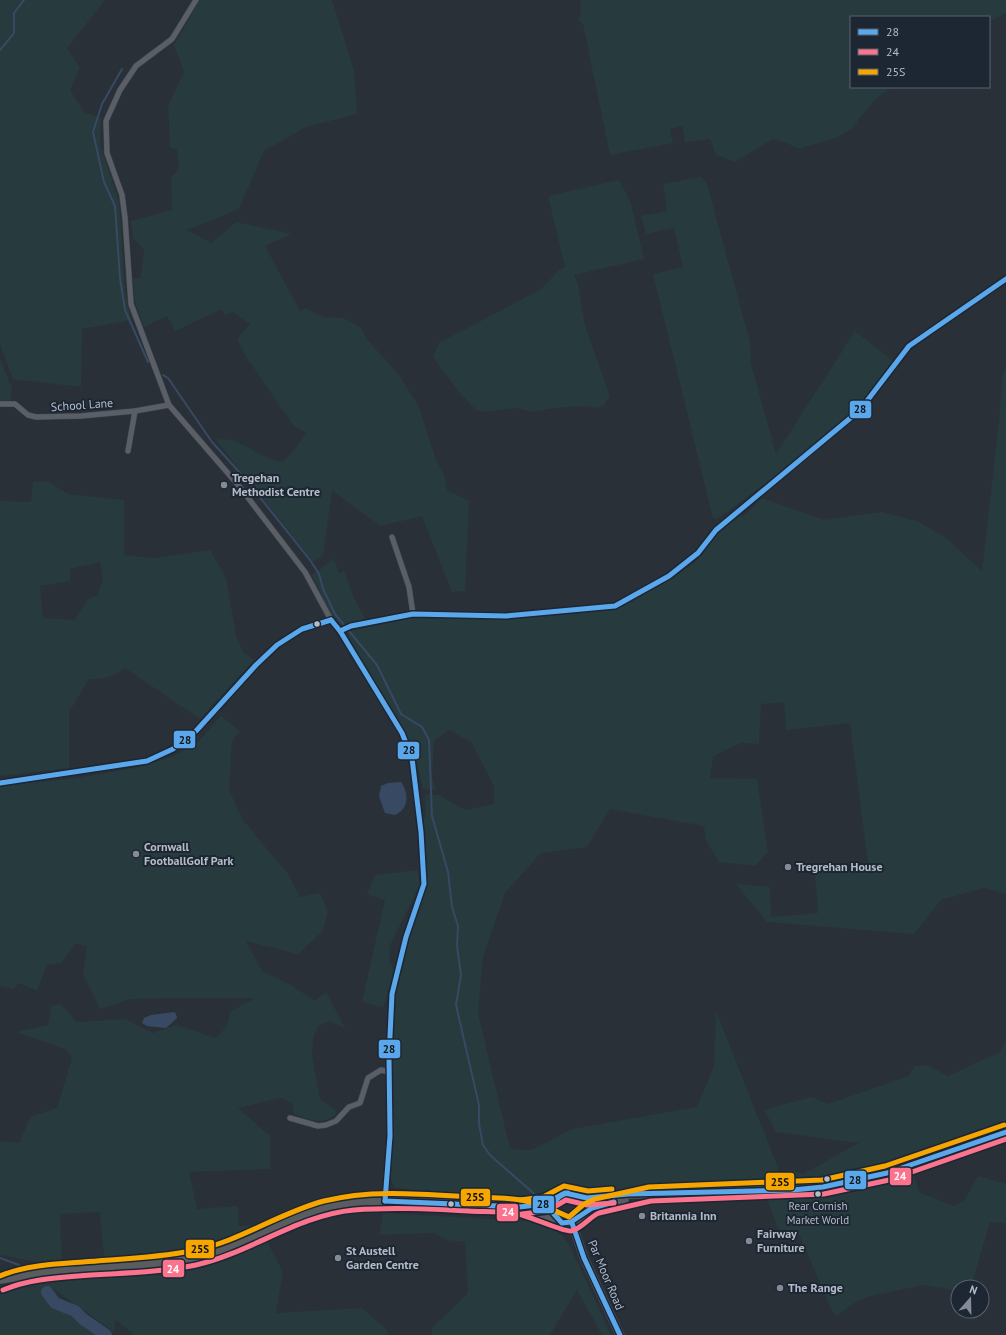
<svg xmlns="http://www.w3.org/2000/svg" width="1006" height="1335" font-family="'PT Sans',sans-serif">
	<style>
		.green { fill: #273a3e; fill-rule: evenodd }
		.water { fill: #384963 }
		.lines { fill: none; stroke-linecap: round; stroke-linejoin: round }
		.stream { stroke: #384963; stroke-width: 2 }
		.river { stroke: #384963; stroke-width: 12 }
		.street-casing { stroke: #484c53; stroke-width: 6 }
		.primary-casing { stroke: #484c55; stroke-width: 9 }
		.highway-casing { stroke: #474c53; stroke-width: 10 }
		.street { stroke: #5a5e66; stroke-width: 5 }
		.primary { stroke: #5c6168; stroke-width: 8 }
		.highway { stroke: #5a5d60; stroke-width: 9 }
		.bus-1-casing { stroke: #1d2633; stroke-width: 8 }
		.bus-2-casing { stroke: #1d2633; stroke-width: 8 }
		.bus-3-casing { stroke: #1d2633; stroke-width: 8 }
		.bus-1 { stroke: #5aa8eb; stroke-width: 5 }
		.bus-2 { stroke: #fc738d; stroke-width: 5 }
		.bus-3 { stroke: #f7a600; stroke-width: 5 }
		.poi-dot { fill: #848b96; stroke: #1d2633; stroke-width: 1.5 }
		.bus-dot { fill: #b4bcc9; stroke: #1d2633; stroke-width: 1.5 }
		.labels { text-anchor: middle; stroke-width: 4; stroke-linejoin: round; paint-order: stroke }
		.bus-label { font-size: 11px; fill: #b4bcc9; stroke: #1d2633 }
		.street-label { font-size: 12px; fill: #b4bcc9; stroke: #1d2633 }
		.poi-label { font-size: 12px; font-weight: bold; fill: #b4bcc9; stroke: #1d2633; text-anchor: start }
		.line-badge { stroke: #1d2633; stroke-width: 1.5 }
		.badge-label { font-size: 11px; text-anchor: middle; font-weight: bold; fill: #fff }
		.pale-badge-label { font-size: 11px; text-anchor: middle; font-weight: bold; fill: #111 }
	</style>
	<rect width="100%" height="100%" fill="#2a3038"/>
	<!-- green -->
	<g class="green">
		<polygon points="0,0 105,0 67,48 80,68 70,90 84,112 101,118 100,144 119,202 125,290 131,320 82,329 81,387 13,379 0,344"/>
		<path d="M200 0H332L354 70 357 114 306 127 264 151 239 209 187 230 211 243 236 222 292 234 265 246 300 311 305 308 324 317 343 318 361 328 366 338 399 375 419 407 436 460 444 474 447 490 469 501 465 591 452 592 422 516 381 526 332 491 323 556 313 562 216 440C234 435 252 452 268 458 273 460 278 461 283 462L295 449 306 433 294 426 247 358 237 339 250 324 233 312 225 315 222 309 175 331 167 316 144 327 135 302 133 279 141 278 144 249 133 238 131 221 172 210 171 177 179 168 177 150 170 147 168 106 184 72 174 45Z"/>
		<polygon points="580,0 1006,0 1006,13 989,22 989,17 851,17 851,87 891,87 874,101 851,129 838,137 801,148 796,148 787,143 772,139 735,162 716,155 710,139 685,142 682,126 670,129 673,143 610,155 583,24 579,20 581,14"/>
		<polygon points="701,177 707,184 750,342 751,364 776,454 855,331 893,361 858,408 781,472 717,519 713,518 653,274 683,267 674,228 646,234 641,216 667,211 663,184"/>
		<polygon points="619,180 631,203 644,259 574,275 578,285 585,326 610,396 603,406 595,408 582,406 555,408 532,412 516,408 485,412 476,410 459,392 433,357 439,343 541,289 559,270 565,267 548,196"/>
		<polygon points="0,359 12,388 10,401 0,401"/>
		<polygon points="1006,367 1006,894 984,888 941,900 914,934 767,922 736,884 770,887 771,917 818,913 815,873 868,864 850,723 786,730 784,702 761,704 759,744 741,743 713,756 710,778 757,779 768,852 755,866 719,862 706,840 704,826 610,809 587,847 541,853 505,893 483,957 478,1013 510,1149 532,1150 572,1129 697,1107 714,1066 716,1011 780,1173 776,1180 744,1179 734,1184 635,1188 598,1193 564,1187 543,1197 530,1200 395,1188 391,1180 390,1136 392,994 424,884 420,818 426,817 425,794 439,795 465,810 494,804 494,786 471,742 449,730 434,741 432,777 436,790 423,789 415,756 412,758 402,733 346,632 410,618 506,616 615,608 680,573 695,562 712,538 741,515 743,517 762,498 824,520 882,512 917,521 946,538 982,571 999,421 1002,379"/>
		<path d="M48 481 68 494 124 500V555L153 558 210 550 226 578 236 636 243 652 254 660 200 719 125 668C113 677 104 679 89 679L69 712V768L0 776V501L31 502 33 482ZM100 562 103 580 97 596 88 599 75 620 43 618 40 586 70 581V569Z"/>
		<path d="M334 559 339 573 344 571 354 598 365 619 340 625C326 614 321 590 311 575Z"/>
		<path d="M221 716 240 731 232 741 229 790 243 820 288 874 300 897 320 893 328 912 323 931 298 954 246 941 262 971 291 985 315 1001 326 992 345 1028 330 1021 318 1026 313 1038 312 1055 320 1099 336 1111 335 1116C317 1125 311 1120 294 1114L292 1103 281 1098 238 1108 270 1136V1169L189 1172 197 1209 238 1206V1226L257 1225 219 1242 191 1249 104 1257 100 1212 60 1214 62 1259 37 1262 0 1255V1141L19 1143 30 1117 57 1108 72 1058 65 1049 16 1032 48 1025 51 1006 61 1004 77 1022 125 1019 153 1033 177 1025 216 1038 227 1026 230 1012 255 998H162L131 999 100 1009 83 974 87 947 76 943 61 963 47 965 37 991 19 983 13 989 0 986V787L20 783 72 779 139 767 169 758 184 751 199 741Z"/>
		<polygon points="418,870 420,885 390,945 389,960 394,971 383,1008 362,1002 385,900 367,894 375,875"/>
		<polygon points="1006,1041 1006,1123 846,1175 800,1183 794,1179 789,1169 803,1174 859,1143 776,1132 764,1110 811,1097 828,1104 909,1076 914,1066 927,1065 948,1076 1000,1052"/>
		<polygon points="913,1172 919,1192 953,1206 964,1201 978,1176 1006,1184 1006,1223 990,1222 971,1287 958,1287 958,1291 925,1285 874,1295 856,1302 836,1316 832,1311 799,1234 780,1233 766,1197 811,1198 867,1187"/>
		<path d="M383 1213 527 1221C548 1224 558 1227 570 1246L611 1335H602L577 1290 550 1335H433L431 1329 468 1293 465 1242 447 1240 434 1233 379 1235Z"/>
		<polygon points="266,1239 283,1272 276,1313 362,1308 386,1329 389,1335 134,1335 115,1319 114,1332 55,1290 45,1288 42,1292 44,1299 102,1335 0,1335 0,1293 53,1271 95,1276 144,1273 217,1259"/>
	</g>
	<!-- water -->
	<g class="water">
		<path d="M401 782C409 793 409 809 395 815L385 813 379 796 381 786 388 783Z"/>
		<polygon points="174,1012 176,1014 177,1018 166,1028 147,1026 142,1023 144,1018 151,1015"/>
	</g>
	<g class="lines">
		<!-- stream -->
		<g class="stream">
			<polyline points="0,50 14,33 14,13 24,0"/>
			<polyline points="122,69 102,104 93,132 104,182 115,206 120,278 125,310 148,362"/>
			<polyline points="163,375 168,378 212,442 242,475 310,560 319,574 323,589 335,614 377,665 401,714 422,727 429,740 432,816 448,872 452,907 458,926 457,946 461,975 456,1005 479,1105 479,1124 483,1145 490,1155 539,1198"/>
			<polyline points="0,1258 19,1265"/>
		</g>
		<!-- river -->
		<polyline class="river" points="47,1292 55,1303 75,1311 83,1319 106,1335"/>
		<!-- street casing -->
		<g class="street-casing">
			<g id="street">
				<polyline points="196,0 172,39 136,66 120,90 106,121 107,153 122,195 125,218 131,304 169,405 239,486 305,572 331,620 340,631 402,733 412,758 421,832 424,884 406,937 392,994 389,1057 390,1136 385,1201"/>
				<polyline points="0,404 15,404 28,415 36,417 81,416 135,411 169,405"/>
				<polyline points="128,451 135,411"/>
				<polyline points="392,537 409,587 413,614"/>
				<polyline points="340,631 351,626 413,614 506,616 615,606 669,576 698,553 716,530 860,410 909,346 1006,279"/>
				<path d="M0 783 147 761C222 737 247 635 331 620"/>
				<polyline points="290,1118 318,1126 326,1125 336,1121 349,1107 360,1103 368,1078 381,1070 389,1072"/>
			</g>
		</g>
		<!-- primary casing -->
		<g class="primary-casing">
			<polyline id="primary" points="572,1223 584,1258 620,1335"/>
		</g>
		<!-- highway casing -->
		<g class="highway-casing">
			<g id="highway">
				<path d="M524 1209 569 1224C578 1221 582 1214 590 1209 600 1204 613 1202 624 1200"/>
				<polyline points="0,1279 53,1271 150,1264 194,1258 231,1247 297,1218 326,1208 352,1203 415,1201 519,1207 545,1204 565,1193 587,1198 628,1194 793,1190 823,1187 887,1173 1006,1132"/>
			</g>
		</g>
		<!-- street -->
		<use href="#street" class="street"/>
		<!-- primary -->
		<use href="#primary" class="primary"/>
		<!-- highway -->
		<use href="#highway" class="highway"/>
		<!-- bus-1 casing -->
		<g class="bus-1-casing">
			<g id="bus-1">
				<polyline points="331,620 340,631 402,733 412,758 421,832 424,884 406,937 392,994 389,1057 390,1136 385,1201"/>
				<polyline points="340,631 351,626 413,614 506,616 615,606 669,576 698,553 716,530 860,410 909,346 1006,279"/>
				<polyline points="0,783 147,761 173,749 196,731 256,665 277,645 302,629 331,620"/>
				<path d="M568 1193C557 1195 553 1202 553 1213L562 1223 571 1222 592 1208 614 1202"/>
				<polyline points="385,1201 519,1207 545,1204 565,1193 587,1198 628,1194 793,1190 823,1187 887,1173 1006,1132"/>
				<polyline points="572,1223 584,1258 620,1335"/>
			</g>
		</g>
		<!-- bus-2 casing -->
		<g class="bus-2-casing">
			<g id="bus-2">
				<polyline points="522,1214 547,1211 566,1200 587,1205 614,1203"/>
				<path d="M3 1290C27 1280 52 1278 78 1276 117 1273 158 1273 196 1265 250 1253 298 1215 354 1210 392 1207 430 1209 468 1211 485 1212 502 1211 518 1214 529 1216 564 1232 571 1231 582 1229 589 1217 599 1213L651 1201 824 1194 889 1180 1006 1139"/>
			</g>
		</g>
		<!-- bus-3 casing -->
		<g class="bus-3-casing">
			<g id="bus-3">
				<polyline points="520,1200 543,1197 564,1186 588,1191 612,1189"/>
				<path d="M0 1276C26 1265 55 1264 83 1262 119 1259 156 1258 191 1251 238 1243 278 1213 324 1201 371 1189 422 1194 469 1197 486 1198 504 1197 521 1200 537 1203 554 1210 569 1217L584 1204 595 1199 649 1187 822 1180 885 1166 1004 1125"/>
			</g>
		</g>
		<!-- bus-1 -->
		<use href="#bus-1" class="bus-1"/>
		<!-- bus-2 -->
		<use href="#bus-2" class="bus-2"/>
		<!-- bus-3 -->
		<use href="#bus-3" class="bus-3"/>
	</g>
	<!-- markers -->
	<g class="poi-dot">
		<circle cx="224" cy="485" r="4"/>
		<circle cx="136" cy="854" r="4"/>
		<circle cx="788" cy="867" r="4"/>
		<circle cx="642" cy="1216" r="4"/>
		<circle cx="749" cy="1241" r="4"/>
		<circle cx="338" cy="1258" r="4"/>
		<circle cx="780" cy="1288" r="4"/>
	</g>
	<g class="bus-dot">
		<circle cx="317" cy="624" r="3.5"/>
		<circle cx="827" cy="1179" r="3.5"/>
		<circle cx="818" cy="1194" r="3.5"/>
		<circle cx="451" cy="1204" r="3.5"/>
	</g>
	<g class="labels">
		<!-- bus labels -->
		<g class="bus-label">
			<text x="818" y="1210">Rear Cornish<tspan x="818" dy="14">Market World</tspan></text>
		</g>
		<!-- street labels -->
		<g class="street-label">
			<text transform="translate(82 405) rotate(-4)" y="4">School Lane</text>
			<text transform="translate(606 1275) rotate(67)" y="4">Par Moor Road</text>
		</g>
		<!-- poi labels -->
		<g class="poi-label">
			<text x="232" y="482">Tregehan<tspan x="232" dy="14">Methodist Centre</tspan></text>
			<text x="144" y="851">Cornwall<tspan x="144" dy="14">FootballGolf Park</tspan></text>
			<text x="796" y="871">Tregrehan House</text>
			<text x="650" y="1220">Britannia Inn</text>
			<text x="757" y="1238">Fairway<tspan x="757" dy="14">Furniture</tspan></text>
			<text x="346" y="1255">St Austell<tspan x="346" dy="14">Garden Centre</tspan></text>
			<text x="788" y="1292">The Range</text>
		</g>
	</g>
	<g class="line-badge">
		<rect x="849" y="400" width="23" height="19" rx="4" fill="#5aa8eb"/>
		<rect x="173" y="730" width="23" height="19" rx="4" fill="#5aa8eb"/>
		<rect x="397" y="741" width="23" height="19" rx="4" fill="#5aa8eb"/>
		<rect x="378" y="1039" width="23" height="20" rx="4" fill="#5aa8eb"/>
		<rect x="889" y="1167" width="23" height="19" rx="4" fill="#fc738d"/>
		<rect x="844" y="1170" width="23" height="20" rx="4" fill="#5aa8eb"/>
		<rect x="765" y="1172" width="30" height="19" rx="4" fill="#f7a600"/>
		<rect x="460" y="1188" width="31" height="19" rx="4" fill="#f7a600"/>
		<rect x="532" y="1195" width="23" height="19" rx="4" fill="#5aa8eb"/>
		<rect x="496" y="1203" width="23" height="19" rx="4" fill="#fc738d"/>
		<rect x="185" y="1239" width="30" height="20" rx="4" fill="#f7a600"/>
		<rect x="162" y="1259" width="23" height="19" rx="4" fill="#fc738d"/>
	</g>
	<g class="badge-label">
		<text x="900" y="1180">24</text>
		<text x="508" y="1216">24</text>
		<text x="173" y="1273">24</text>
	</g>
	<g class="pale-badge-label">
		<text x="860" y="413">28</text>
		<text x="185" y="744">28</text>
		<text x="409" y="754">28</text>
		<text x="389" y="1053">28</text>
		<text x="855" y="1184">28</text>
		<text x="780" y="1186">25S</text>
		<text x="475" y="1201">25S</text>
		<text x="543" y="1208">28</text>
		<text x="200" y="1253">25S</text>
	</g>
	<!-- legend -->
	<rect x="850" y="16" width="140" height="72" fill="#1d2633" stroke="#59626f"/>
	<rect x="858" y="29" width="20" height="6" fill="#5aa8eb" stroke="#59626f"/>
	<text x="886" y="36" font-size="12" fill="#b4bcc9">28</text>
	<rect x="858" y="49" width="20" height="6" fill="#fc738d" stroke="#59626f"/>
	<text x="886" y="56" font-size="12" fill="#b4bcc9">24</text>
	<rect x="858" y="69" width="20" height="6" fill="#f7a600" stroke="#59626f"/>
	<text x="886" y="76" font-size="12" fill="#b4bcc9">25S</text>
	<!-- north arrow -->
	<g transform="translate(970 1299) rotate(20)"><circle r="19" fill="#1d2633" stroke="#59626f"/>
	<path d="M0-3L7 15L0 10L-7 15Z" fill="#848b96"/>
	<text y="-6" font-size="11" font-weight="bold" text-anchor="middle" fill="#b4bcc9">N</text>
	</g>
</svg>
